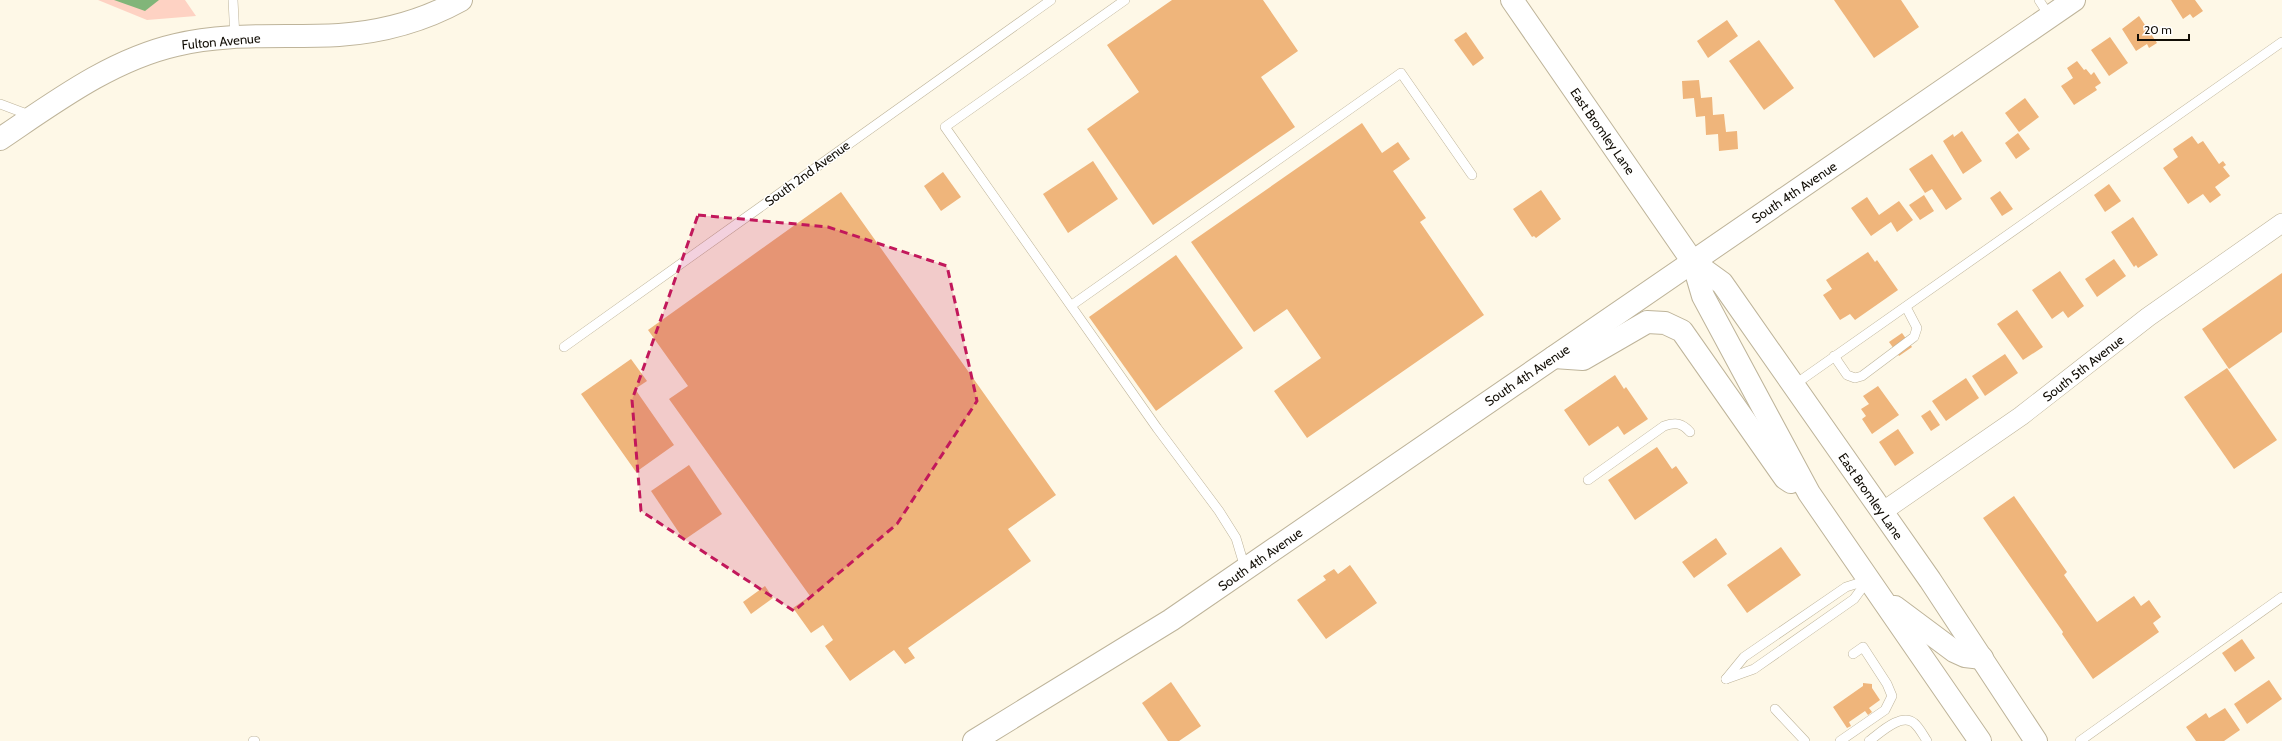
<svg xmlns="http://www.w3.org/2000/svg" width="2282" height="741" font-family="Cabin,sans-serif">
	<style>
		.green { fill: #fed2c3 }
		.water { fill: #81b579 }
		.building { fill: #efb57b }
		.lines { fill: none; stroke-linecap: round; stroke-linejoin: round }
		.service-casing { stroke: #beb49a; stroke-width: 10 }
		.minor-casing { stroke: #beb49a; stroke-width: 20 }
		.tertiary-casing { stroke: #beb49a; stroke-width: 24 }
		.secondary-casing { stroke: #beb49a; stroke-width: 24 }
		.service { stroke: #fff; stroke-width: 9 }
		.minor { stroke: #fff; stroke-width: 19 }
		.tertiary { stroke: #fff; stroke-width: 22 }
		.secondary { stroke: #fff; stroke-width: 22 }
		.marked { fill: #c2185b; fill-opacity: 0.2; stroke: #c2185b; stroke-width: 3; stroke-dasharray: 8 5; stroke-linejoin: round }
		.labels { text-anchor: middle; stroke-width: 3; stroke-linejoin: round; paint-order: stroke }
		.street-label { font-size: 13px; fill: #120e06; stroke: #fff }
	</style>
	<rect width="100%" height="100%" fill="#fef8e7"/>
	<!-- green -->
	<polygon class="green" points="98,0 185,0 196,16 147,20"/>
	<!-- water -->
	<polygon class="water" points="114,0 159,0 145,11"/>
	<!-- building -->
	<g class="building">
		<polygon points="1172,0 1263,0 1298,51 1261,77 1295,127 1153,225 1087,129 1139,92 1107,45"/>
		<polygon points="1834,0 1901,0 1919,27 1874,58"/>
		<polygon points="2171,0 2195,0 2203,11 2193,18 2190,14 2183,19"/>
		<polygon points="2139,16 2157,43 2149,48 2147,44 2136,51 2122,29"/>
		<polygon points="1727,20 1738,36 1708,58 1697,41"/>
		<polygon points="1466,32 1484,58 1473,66 1454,40"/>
		<polygon points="2110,37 2128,63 2109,76 2091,50"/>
		<polygon points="1759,40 1794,88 1764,110 1729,61"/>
		<polygon points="2077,61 2084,70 2086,69 2091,75 2094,72 2101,83 2095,87 2097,90 2074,105 2061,86 2073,78 2067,68"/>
		<polygon points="1699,80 1701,98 1712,97 1713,115 1724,114 1726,132 1737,131 1738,149 1719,151 1718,134 1706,135 1705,116 1696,117 1694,98 1683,99 1682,81"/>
		<polygon points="2025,98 2039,117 2019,132 2005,113"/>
		<polygon points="1362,123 1382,153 1398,142 1410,159 1393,171 1426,218 1420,222 1484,315 1307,438 1274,391 1321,358 1287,309 1254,332 1191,242"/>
		<polygon points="1962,131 1982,161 1963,174 1943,141 1953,134 1954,137"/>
		<polygon points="2018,133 2030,149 2016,159 2005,143"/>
		<polygon points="2192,136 2198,144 2203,141 2219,164 2223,161 2226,165 2223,167 2230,176 2215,187 2221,195 2210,203 2203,194 2188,204 2163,168 2178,157 2173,149"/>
		<polygon points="1932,154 1962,199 1946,210 1932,189 1925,193 1909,169"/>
		<polygon points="1093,161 1118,199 1068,233 1043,194"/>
		<polygon points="943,172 961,197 941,211 924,186"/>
		<polygon points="2109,184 2121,201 2105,212 2094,195"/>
		<polygon points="1541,190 1561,219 1536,238 1534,236 1532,237 1513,209"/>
		<polygon points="2000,191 2013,209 2002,216 1990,198"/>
		<polygon points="841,192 1056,495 1008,529 1031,561 908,648 915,658 905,664 894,650 850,681 825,646 833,640 823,625 811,633 793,608 810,596 669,399 688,386 648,330"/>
		<polygon points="1924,195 1934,211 1920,220 1909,205"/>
		<polygon points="1867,197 1879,215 1899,201 1913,220 1897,232 1891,222 1871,236 1851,208"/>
		<polygon points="2133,217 2158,255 2138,268 2136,265 2134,267 2111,232"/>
		<polygon points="1868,252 1875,262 1877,260 1898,290 1855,320 1850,314 1840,320 1823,295 1832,289 1826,280"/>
		<polygon points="1176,255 1243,348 1156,411 1089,317"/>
		<polygon points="2114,259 2126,276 2097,297 2085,279"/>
		<polygon points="2060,271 2084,306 2068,318 2063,311 2052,319 2032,290"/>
		<polygon points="2282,273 2282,332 2229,369 2202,329"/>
		<polygon points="2017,310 2043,347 2023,360 1997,324"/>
		<polygon points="1902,333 1912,347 1899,356 1889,342"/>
		<polygon points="2005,354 2018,373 1985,396 1972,376"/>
		<polygon points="631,359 647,381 635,389 674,445 636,472 581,394"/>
		<polygon points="2227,368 2277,440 2234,469 2184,397"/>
		<polygon points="1615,375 1624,389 1626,387 1648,419 1624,435 1618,426 1589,446 1564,410"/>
		<polygon points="1966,378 1979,398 1946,421 1932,401"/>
		<polygon points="1878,386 1899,415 1872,434 1862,419 1866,416 1861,409 1869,404 1863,396"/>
		<polygon points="1930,410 1940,425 1931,431 1921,416"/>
		<polygon points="1898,429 1914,453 1895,466 1879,442"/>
		<polygon points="1657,447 1672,469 1676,466 1688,483 1635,520 1608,480"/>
		<polygon points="689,465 722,514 684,540 651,491"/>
		<polygon points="2014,496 2067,572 2064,575 2097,622 2134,596 2141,606 2149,600 2161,617 2153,623 2159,632 2093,679 2062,634 2063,632 1983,518"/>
		<polygon points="1716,538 1727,554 1694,578 1682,562"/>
		<polygon points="1781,547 1801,575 1747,613 1727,585"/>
		<polygon points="1350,565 1377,603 1326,639 1297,600 1326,580 1323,576 1334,569 1338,574"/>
		<polygon points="765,586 773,598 751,614 743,602"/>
		<polygon points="2242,639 2255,658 2235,672 2222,653"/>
		<polygon points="2269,680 2282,699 2247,724 2234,704"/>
		<polygon points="1171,682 1201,726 1179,741 1168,741 1142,703"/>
		<polygon points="1863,683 1872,684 1872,688 1880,700 1869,708 1872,712 1868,715 1865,711 1849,722 1851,726 1847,728 1833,707 1863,686"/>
		<polygon points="2225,708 2240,730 2224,741 2196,741 2186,727 2206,713 2209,718"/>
	</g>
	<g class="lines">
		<!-- service casing -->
		<g class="service-casing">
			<g id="service">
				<polyline points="233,0 235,38"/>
				<polyline points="1125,0 945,127 1157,428 1219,511 1236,538 1245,568"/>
				<polyline points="2039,0 2050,17"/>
				<polyline points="0,104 32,116"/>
				<polyline points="1072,305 1401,73 1472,175"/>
				<polyline points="564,347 1051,0"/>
				<polyline points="1834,356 1847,375 1855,378 1862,376 1914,337 1917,328 1906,307"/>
				<polyline points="1794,385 2282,42"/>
				<path d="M1588 480 1664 426C1676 422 1682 423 1690 432"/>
				<polyline points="1726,679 1754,669 1854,599 1868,580"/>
				<polyline points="1726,679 1744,657 1846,587 1868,580"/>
				<polyline points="1775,709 1805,741"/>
				<polyline points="253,741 255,741"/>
				<polyline points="1840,741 1885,710 1892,696 1887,684 1863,647 1853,654"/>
				<path d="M1869 741C1879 734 1901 712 1914 723 1919 727 1923 735 1927 741"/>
				<polyline points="2080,741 2282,597"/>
			</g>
		</g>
		<!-- minor casing -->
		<g class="minor-casing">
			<polyline id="minor" points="1882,512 2021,416 2148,317 2282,223"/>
		</g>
		<!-- tertiary casing -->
		<g class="tertiary-casing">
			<path id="tertiary" d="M0 139C55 102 111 60 176 45 229 32 285 38 339 35 382 32 423 21 461 0"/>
		</g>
		<!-- secondary casing -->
		<g class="secondary-casing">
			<g id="secondary">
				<polyline points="1512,0 1693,262 1703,296 1809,493 1980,741"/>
				<polyline points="1693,262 1722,283 1930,580 2036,741"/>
				<polyline points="1554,357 1583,359 1647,322 1665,323 1682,331 1785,478 1791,482"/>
				<polyline points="1895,607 1954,651 1965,656 1982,658"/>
				<polyline points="974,741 1171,620 2074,0"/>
			</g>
		</g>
		<!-- service -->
		<use href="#service" class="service"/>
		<!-- minor -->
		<use href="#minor" class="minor"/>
		<!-- tertiary -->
		<use href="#tertiary" class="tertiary"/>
		<!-- secondary -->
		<use href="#secondary" class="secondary"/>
	</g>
	<!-- marked area -->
	<path class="marked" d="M698 215 828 227 947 266 977 401 897 524 794 611 641 511 632 400Z"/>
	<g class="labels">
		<!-- street labels -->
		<g class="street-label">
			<text transform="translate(221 41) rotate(-5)" y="5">Fulton Avenue</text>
			<text transform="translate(1603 131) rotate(55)" y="5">East Bromley Lane</text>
			<text transform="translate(807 173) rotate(-36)" y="5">South 2nd Avenue</text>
			<text transform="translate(1794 192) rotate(-34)" y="5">South 4th Avenue</text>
			<text transform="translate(2083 368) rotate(-38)" y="5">South 5th Avenue</text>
			<text transform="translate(1527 375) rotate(-34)" y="5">South 4th Avenue</text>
			<text transform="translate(1871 496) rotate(55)" y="5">East Bromley Lane</text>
			<text transform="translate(1260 559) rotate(-35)" y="5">South 4th Avenue</text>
		</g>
	</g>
	<!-- scale -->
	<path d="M2138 34v6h51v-6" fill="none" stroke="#120e06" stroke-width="2"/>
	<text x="2144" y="34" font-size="12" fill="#120e06" stroke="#ffffff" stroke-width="3" paint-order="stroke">20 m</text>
</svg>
